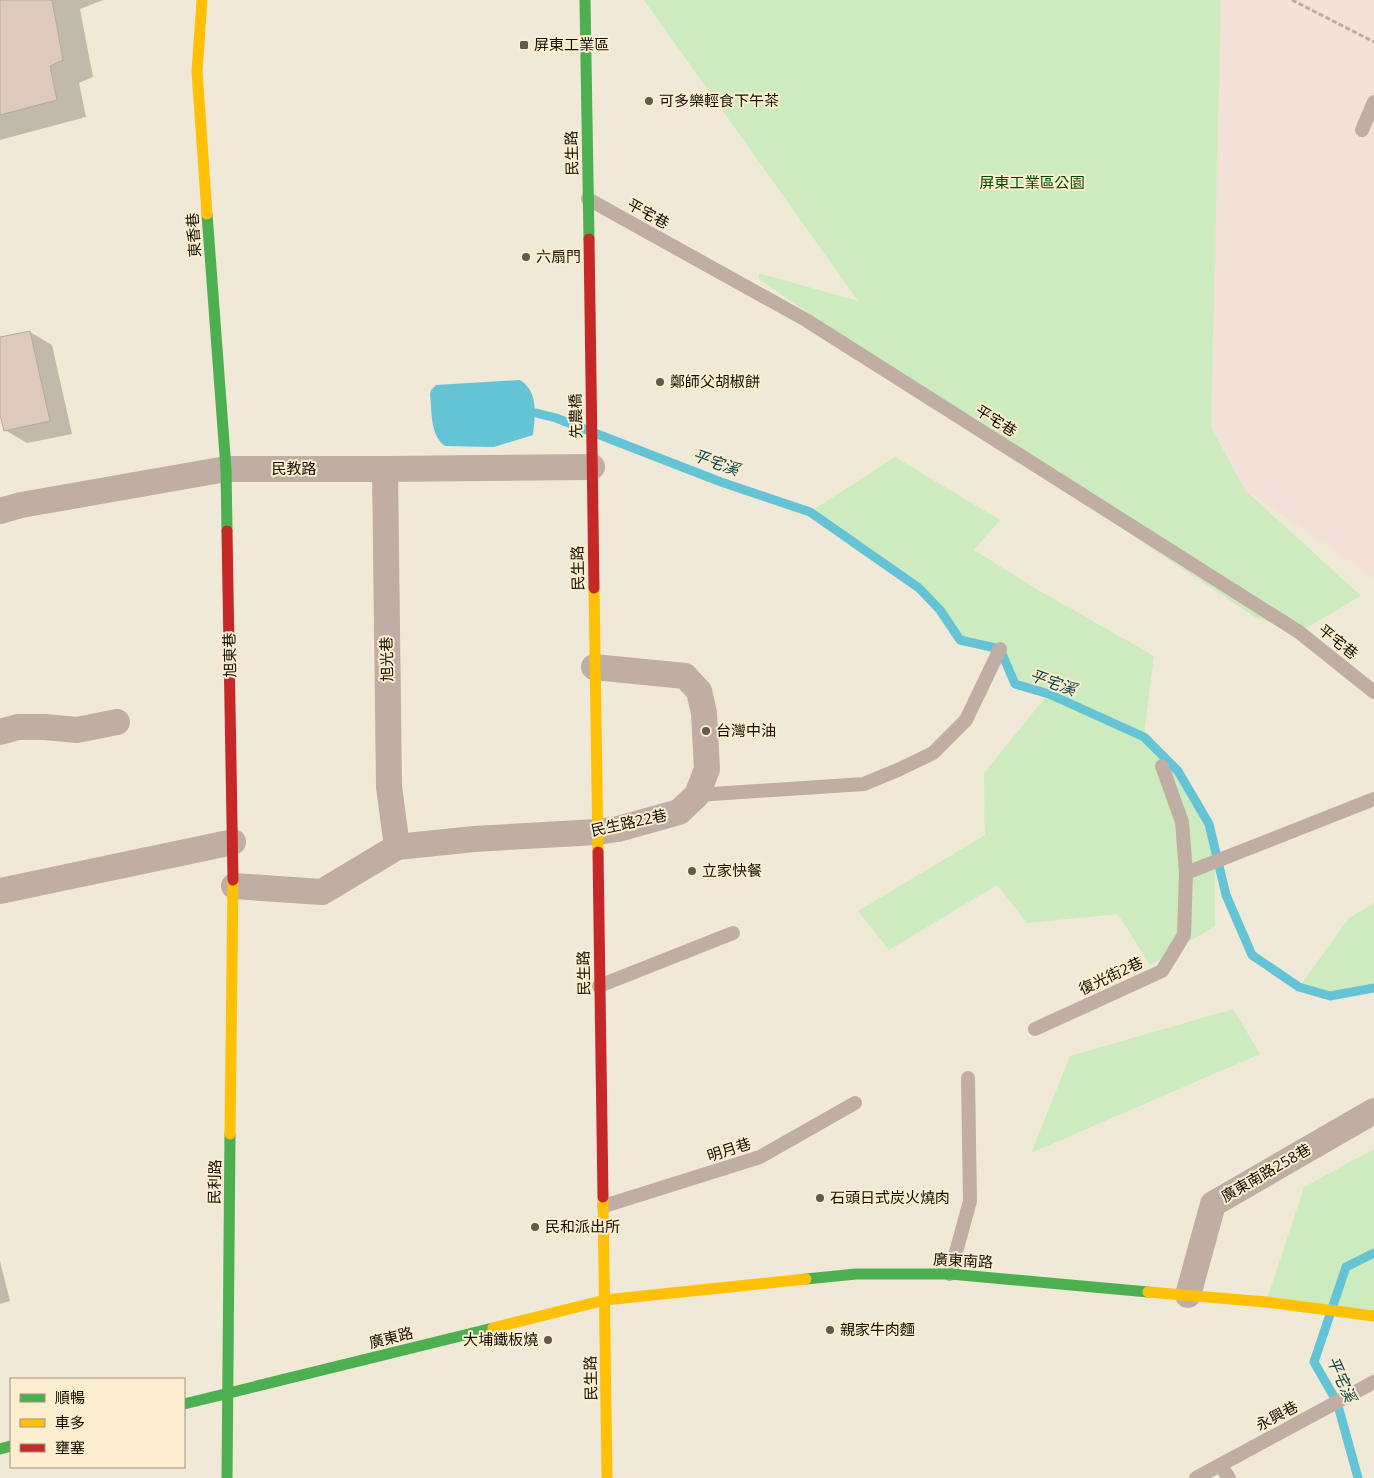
<svg xmlns="http://www.w3.org/2000/svg" width="1374" height="1478" font-family="'Open Sans','Noto Sans TC',sans-serif">
	<style>
		.industrial { fill: #f4e2da }
		.green { fill: #ceebc0 }
		.water { fill: #64c4d6 }
		.shadow { fill: #0003 }
		.lines { fill: none; stroke-linecap: round; stroke-linejoin: round }
		.stream { stroke: #64c4d6; stroke-width: 9 }
		.building { fill: #dec9be; stroke: #b2a9a0 }
		.path { stroke: #baaea5; stroke-width: 3; stroke-dasharray: 5 2.5; stroke-linecap: butt }
		.lane { stroke: #c0ada4; stroke-width: 14 }
		.street { stroke: #c0ada4; stroke-width: 26 }
		.fast { stroke: #4caf50; stroke-width: 11 }
		.slow { stroke: #ffc107; stroke-width: 11 }
		.jam { stroke: #c62828; stroke-width: 11 }
		.poi-dot { fill: #615b4f; stroke: #fbedce; stroke-width: 2 }
		.labels { text-anchor: middle; stroke-width: 4; stroke-linejoin: round; paint-order: stroke }
		.poi-label { font-size: 15px; fill: #140f05; stroke: #fbedce; text-anchor: start }
		.street-label { font-size: 15px; fill: #140f05; stroke: #fbedce }
		.park-label { font-size: 15px; fill: #014900; stroke: #fbedce }
		.water-label { font-size: 16px; font-style: italic; fill: #094452; stroke: #fbedce }
	</style>
	<rect width="100%" height="100%" fill="#f0e9d8"/>
	<!-- industrial -->
	<polygon class="industrial" points="644,0 1374,0 1374,578 1245,490 859,301"/>
	<!-- green -->
	<g class="green">
		<polygon points="644,0 1221,0 1211,427 1245,490 1361,596 1299,632 1255,617 1002,449 759,279 759,274 762,274 858,301"/>
		<polygon points="895,457 1000,520 974,550 1033,587 1154,656 1144,736 1178,771 1209,824 1215,856 1215,926 1150,965 1118,914 1027,923 997,885 889,950 858,911 985,835 984,773 1048,694 1015,684 1000,649 960,640 940,610 919,588 810,512"/>
		<polygon points="1374,903 1374,988 1330,996 1299,987 1349,918"/>
		<polygon points="1233,1009 1260,1054 1031,1153 1070,1056"/>
		<polygon points="1374,1149 1374,1316 1266,1302 1304,1187"/>
	</g>
	<!-- water -->
	<path class="water" d="M520 380C539 392 535 415 533 435L494 447 445 446C430 435 432 412 430 394L431 390 436 385Z"/>
	<!-- shadow -->
	<g class="shadow">
		<polygon points="0,0 103,0 80,9 93,77 79,83 86,117 0,140"/>
		<polygon points="30,332 52,345 72,434 27,443 5,430 0,410 0,338"/>
		<polygon points="0,1261 10,1301 0,1304"/>
	</g>
	<g class="lines">
		<!-- stream -->
		<g class="stream">
			<polyline points="536,413 556,418 721,482 810,512 919,588 940,610 960,640 1000,649 1015,684 1049,694 1144,737 1178,771 1209,824 1226,895 1252,955 1299,987 1330,996 1374,988"/>
			<polyline points="1358,1478 1337,1402 1314,1362 1346,1267 1374,1253"/>
		</g>
	</g>
	<!-- building -->
	<g class="building">
		<polygon points="0,0 52,0 63,60 50,66 57,100 0,115"/>
		<polygon points="30,331 50,421 4,431 0,415 0,337"/>
	</g>
	<g class="lines">
		<!-- path -->
		<polyline class="path" points="1292,0 1374,42"/>
		<!-- lane -->
		<g class="lane">
			<polyline points="1362,130 1374,102"/>
			<polyline points="588,199 806,320 1299,632 1374,692"/>
			<polyline points="697,795 864,784 900,769 933,753 966,720 1000,649"/>
			<polyline points="1186,873 1374,799"/>
			<polyline points="599,986 733,933"/>
			<polyline points="1035,1029 1162,971 1184,935 1186,873 1182,822 1162,766"/>
			<polyline points="604,1206 760,1157 855,1103"/>
			<polyline points="950,1274 970,1201 968,1078"/>
			<polyline points="1220,1465 1229,1478"/>
			<polyline points="1196,1478 1374,1382"/>
		</g>
		<!-- street -->
		<g class="street">
			<polyline points="385,469 389,787 397,847"/>
			<polyline points="0,511 21,505 226,469 385,469 592,467"/>
			<polyline points="0,732 18,727 45,727 77,730 117,722"/>
			<polyline points="234,886 322,892 397,847 474,839 597,832 618,829 679,812 697,795 707,769 704,713 699,691 685,676 594,667"/>
			<polyline points="0,891 233,842"/>
			<polyline points="1188,1295 1213,1204 1374,1111"/>
		</g>
		<!-- fast -->
		<g class="fast">
			<polyline points="585,0 589,239"/>
			<polyline points="207,214 226,469 227,531"/>
			<polyline points="806,1279 856,1274 950,1274 1148,1292"/>
			<polyline points="184,1404 493,1328"/>
			<polyline points="0,1449 11,1446"/>
			<polyline points="227,1478 230,1134"/>
		</g>
		<!-- slow -->
		<g class="slow">
			<polyline points="202,0 197,71 207,214"/>
			<polyline points="594,588 598,852"/>
			<polyline points="230,1134 233,880"/>
			<polyline points="603,1197 607,1478"/>
			<polyline points="1148,1292 1266,1302 1374,1316"/>
			<polyline points="493,1328 605,1300 806,1279"/>
		</g>
		<!-- jam -->
		<g class="jam">
			<polyline points="589,239 594,588"/>
			<polyline points="227,531 233,880"/>
			<polyline points="598,852 603,1197"/>
		</g>
	</g>
	<!-- markers -->
	<g class="poi-dot">
		<rect x="519" y="40" width="10" height="10" rx="2.5"/>
		<circle cx="649" cy="101" r="5"/>
		<circle cx="526" cy="257" r="5"/>
		<circle cx="660" cy="382" r="5"/>
		<circle cx="706" cy="731" r="5"/>
		<circle cx="692" cy="871" r="5"/>
		<circle cx="820" cy="1198" r="5"/>
		<circle cx="535" cy="1227" r="5"/>
		<circle cx="830" cy="1330" r="5"/>
		<circle cx="548" cy="1340" r="5"/>
	</g>
	<g class="labels">
		<!-- poi labels -->
		<g class="poi-label">
			<text x="534" y="50">屏東工業區</text>
			<text x="659" y="106">可多樂輕食下午茶</text>
			<text x="536" y="262">六扇門</text>
			<text x="670" y="387">鄭師父胡椒餅</text>
			<text x="716" y="736">台灣中油</text>
			<text x="702" y="876">立家快餐</text>
			<text x="830" y="1203">石頭日式炭火燒肉</text>
			<text x="545" y="1232">民和派出所</text>
			<text x="840" y="1335">親家牛肉麵</text>
			<text x="538" y="1345" text-anchor="end">大埔鐵板燒</text>
		</g>
		<!-- street labels -->
		<g class="street-label">
			<text transform="translate(572 153) rotate(-91)" y="5">民生路</text>
			<text transform="translate(648 214) rotate(29)" y="5">平宅巷</text>
			<text transform="translate(194 235) rotate(-94)" y="5">東香巷</text>
			<text transform="translate(576 416) rotate(-91)" y="5">先農橋</text>
			<text transform="translate(996 421) rotate(32)" y="5">平宅巷</text>
			<text x="294" y="474">民教路</text>
			<text transform="translate(578 568) rotate(-91)" y="5">民生路</text>
			<text transform="translate(1338 642) rotate(39)" y="5">平宅巷</text>
			<text transform="translate(230 655) rotate(-91)" y="5">旭東巷</text>
			<text transform="translate(387 659) rotate(-91)" y="5">旭光巷</text>
			<text transform="translate(629 823) rotate(-12)" y="5">民生路22巷</text>
			<text transform="translate(584 973) rotate(-91)" y="5">民生路</text>
			<text transform="translate(1111 976) rotate(-25)" y="5">復光街2巷</text>
			<text transform="translate(729 1150) rotate(-18)" y="5">明月巷</text>
			<text transform="translate(1266 1173) rotate(-30)" y="5">廣東南路258巷</text>
			<text transform="translate(215 1182) rotate(-89)" y="5">民利路</text>
			<text transform="translate(963 1261) rotate(3)" y="5">廣東南路</text>
			<text transform="translate(391 1338) rotate(-14)" y="5">廣東路</text>
			<text transform="translate(591 1378) rotate(-91)" y="5">民生路</text>
			<text transform="translate(1277 1416) rotate(-28)" y="5">永興巷</text>
		</g>
		<!-- park labels -->
		<g class="park-label">
			<text x="1032" y="188">屏東工業區公園</text>
		</g>
		<!-- water labels -->
		<g class="water-label">
			<text transform="translate(716 462) rotate(20)" y="6">平宅溪</text>
			<text transform="translate(1053 682) rotate(20)" y="6">平宅溪</text>
			<text transform="translate(1342 1379) rotate(66)" y="6">平宅溪</text>
		</g>
	</g>
	<!-- legend -->
	<rect x="10" y="1378" width="175" height="90" fill="#fbedce" stroke="#9f947e"/>
	<rect x="20" y="1394" width="25" height="8" fill="#4caf50" stroke="#9f947e"/>
	<text x="55" y="1403" font-size="15" fill="#140f05">順暢</text>
	<rect x="20" y="1419" width="25" height="8" fill="#ffc107" stroke="#9f947e"/>
	<text x="55" y="1428" font-size="15" fill="#140f05">車多</text>
	<rect x="20" y="1444" width="25" height="8" fill="#c62828" stroke="#9f947e"/>
	<text x="55" y="1453" font-size="15" fill="#140f05">壅塞</text>
</svg>
